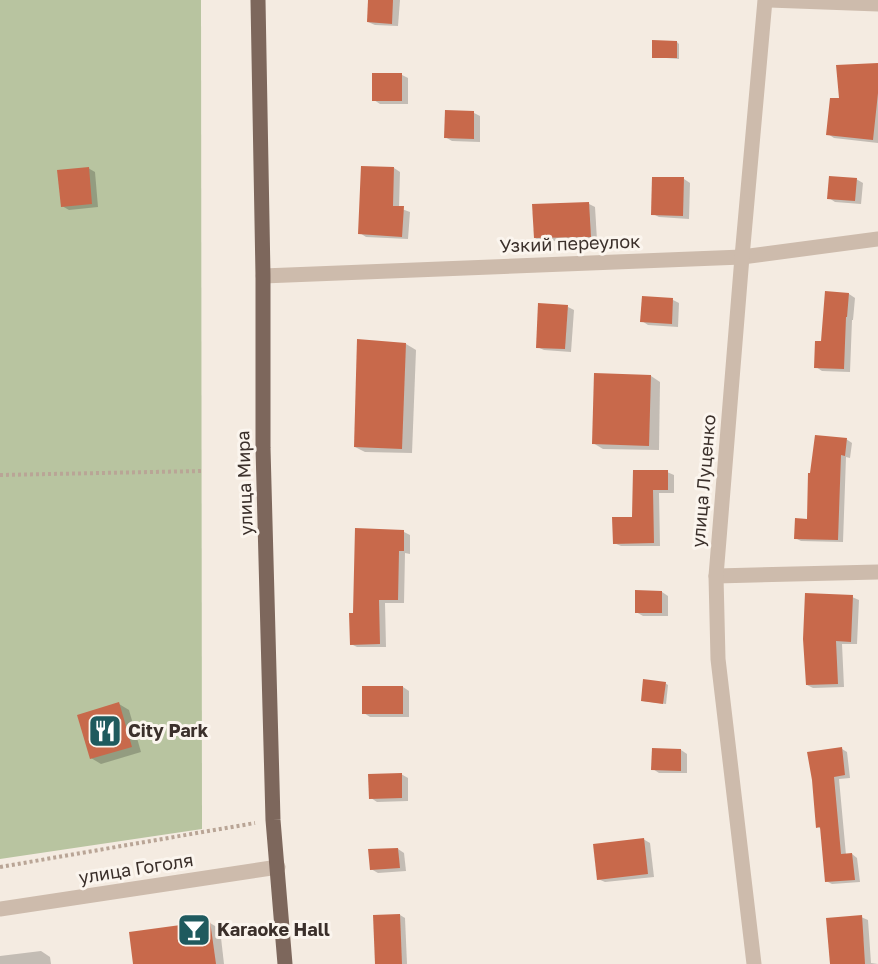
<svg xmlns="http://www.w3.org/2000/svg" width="878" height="964" font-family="'Golos Text',sans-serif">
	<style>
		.green { fill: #b8c4a0 }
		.shadow { fill: #0003 }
		.building { fill: #c8694b }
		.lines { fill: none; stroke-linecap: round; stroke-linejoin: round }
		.path { stroke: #b9a596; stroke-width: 4; stroke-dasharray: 3 3; stroke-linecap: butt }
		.minor { stroke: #cdbbac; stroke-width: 15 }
		.major { stroke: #7d675c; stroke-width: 15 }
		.labels { text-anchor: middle; stroke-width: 6; stroke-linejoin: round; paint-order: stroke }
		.street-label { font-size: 18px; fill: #3b302b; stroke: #fbf5ee }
		.poi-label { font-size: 18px; font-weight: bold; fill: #3b302b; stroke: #fbf5ee; text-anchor: start }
	</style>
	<rect width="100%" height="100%" fill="#f4ebe1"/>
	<!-- green -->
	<polygon class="green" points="0,0 201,0 202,829 0,859"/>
	<!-- shadow -->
	<g class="shadow">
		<polygon points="370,0 400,0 398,26 375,25 368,22"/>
		<polygon points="677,42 679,44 679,59 653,57"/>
		<polygon points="878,64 878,143 834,138 828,134 840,100"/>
		<polygon points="402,75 408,78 408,104 380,104 374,100"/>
		<polygon points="446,112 474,113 480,116 480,142 452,141 445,137"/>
		<polygon points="88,168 95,172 98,207 69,210 62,206"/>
		<polygon points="394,168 400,172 399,208 410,212 408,239 366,237 360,233"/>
		<polygon points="684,179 690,183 689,219 659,217 653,214"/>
		<polygon points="856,179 863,183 861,204 835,202 829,198"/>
		<polygon points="589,204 595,207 597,240 542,241 535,238"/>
		<polygon points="826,292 849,294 855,298 853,320 852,320 850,372 822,371 816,367 822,343"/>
		<polygon points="673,300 679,303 678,327 648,325 642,321"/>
		<polygon points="568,307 574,310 571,352 544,350 537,347"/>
		<polygon points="406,344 416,350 412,453 365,452 355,447"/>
		<polygon points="651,376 660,382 659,450 603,449 593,443"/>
		<polygon points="846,439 852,443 850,458 846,457 843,542 801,541 795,538 808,520"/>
		<polygon points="635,471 667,472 674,475 674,493 659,493 660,546 621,546 614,543 634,518"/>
		<polygon points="404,532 410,535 410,554 405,553 404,603 385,603 386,647 357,647 351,644 354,614"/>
		<polygon points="662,592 668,596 668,616 643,616 636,612"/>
		<polygon points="852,597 859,600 857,644 842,644 844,687 813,688 807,685"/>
		<polygon points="665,683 668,685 666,704 642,701"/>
		<polygon points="403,687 409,691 409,717 370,717 364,713"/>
		<polygon points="119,704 129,710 141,752 101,764 91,758"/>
		<polygon points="842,749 847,752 850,778 839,779 846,855 852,854 857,858 860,882 832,884 826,881 821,829 818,827"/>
		<polygon points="681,750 687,754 687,773 659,773 653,769"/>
		<polygon points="401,774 408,778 408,801 377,802 371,798"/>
		<polygon points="643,839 650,843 654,877 605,882 598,879"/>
		<polygon points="398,849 404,853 406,871 378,873 371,869"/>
		<polygon points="400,915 405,918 407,964 375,964"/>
		<polygon points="861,917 868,920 871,963 878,964 833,964"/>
		<polygon points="210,923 220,929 224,964 135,964"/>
		<polygon points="41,951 50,957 51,964 0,964 0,956"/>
	</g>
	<!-- building -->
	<g class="building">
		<polygon points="368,0 393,0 392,24 367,22"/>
		<polygon points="652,40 677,41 677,58 652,58"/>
		<polygon points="878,63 878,93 873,140 826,135 830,98 839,98 836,65"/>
		<rect x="372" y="73" width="30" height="28"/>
		<polygon points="445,110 474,111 474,139 444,138"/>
		<polygon points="361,166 394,167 393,206 404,206 402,237 358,234"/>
		<polygon points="89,167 92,204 61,207 57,170"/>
		<polygon points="829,176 857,178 855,201 827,199"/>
		<polygon points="652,177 684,177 683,216 651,215"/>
		<polygon points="589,202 591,237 534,238 532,204"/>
		<polygon points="825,291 849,293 847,317 846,317 844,369 814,368 815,341 821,341"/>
		<polygon points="642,296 673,298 672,324 640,322"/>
		<polygon points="538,303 568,305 565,349 536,348"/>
		<polygon points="357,339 406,343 402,449 354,447"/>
		<polygon points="594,373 651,375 649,446 592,444"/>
		<polygon points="815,435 847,438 845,456 841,455 838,540 794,539 795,518 807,519 808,473 810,473"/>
		<polygon points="633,470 668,470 668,490 653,490 654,543 613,544 612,517 632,517"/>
		<polygon points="355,528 404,530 404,551 399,551 398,600 379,600 380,644 350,645 349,613 353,613"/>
		<polygon points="635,590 662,591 662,613 635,613"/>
		<polygon points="805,593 853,595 851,642 836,641 838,684 806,685 803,639"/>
		<polygon points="643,679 666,682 663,704 641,701"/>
		<rect x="362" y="686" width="41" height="28"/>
		<polygon points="119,702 132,747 90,759 77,715"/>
		<polygon points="842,747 845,775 834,777 841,854 852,853 855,880 825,882 820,827 816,828 812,780 807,752"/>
		<polygon points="652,748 681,749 681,771 651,770"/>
		<polygon points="402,773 402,798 369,799 368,774"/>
		<polygon points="644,838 648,874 597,880 593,844"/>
		<polygon points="398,848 400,868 370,870 368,849"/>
		<polygon points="400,914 402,964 375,964 373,915"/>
		<polygon points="862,915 865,964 830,964 826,918"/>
		<polygon points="210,921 216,964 133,964 129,932"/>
	</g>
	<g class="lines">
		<!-- path -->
		<g class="path">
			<polyline points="0,475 202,471"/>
			<polyline points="0,867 255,823"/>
		</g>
		<!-- minor -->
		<g class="minor">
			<polyline points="769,0 878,4"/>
			<polyline points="263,276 742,257 878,239"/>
			<polyline points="716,576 878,572"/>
			<polyline points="0,909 278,867"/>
			<polyline points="754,964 718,659 716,576 742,257 765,0"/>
		</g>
		<!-- major -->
		<polyline class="major" points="258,0 263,276 263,448 273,820 285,964"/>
	</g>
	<!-- icons -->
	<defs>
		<g id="restaurant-square" transform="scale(1.725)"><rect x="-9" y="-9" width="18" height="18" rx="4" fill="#1f5a5e" stroke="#fbf5ee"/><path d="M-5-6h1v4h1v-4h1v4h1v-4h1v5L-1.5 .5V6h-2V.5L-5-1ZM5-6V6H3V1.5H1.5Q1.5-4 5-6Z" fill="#fff"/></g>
		<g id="bar-square" transform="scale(1.725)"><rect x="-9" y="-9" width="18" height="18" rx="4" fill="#1f5a5e" stroke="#fbf5ee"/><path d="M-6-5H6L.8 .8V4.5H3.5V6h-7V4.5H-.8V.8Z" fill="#fff"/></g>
	</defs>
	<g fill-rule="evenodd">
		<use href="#restaurant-square" x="105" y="731"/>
		<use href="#bar-square" x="194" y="930"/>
	</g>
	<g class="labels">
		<!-- street labels -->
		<g class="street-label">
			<text transform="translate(570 244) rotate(-2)" y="6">Узкий переулок</text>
			<text transform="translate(704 481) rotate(-85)" y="6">улица Луценко</text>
			<text transform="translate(245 483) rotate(-92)" y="6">улица Мира</text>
			<text transform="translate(136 869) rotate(-9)" y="6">улица Гоголя</text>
		</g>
		<!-- poi labels -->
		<g class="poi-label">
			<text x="128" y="737">City Park</text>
			<text x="217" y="936">Karaoke Hall</text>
		</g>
	</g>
</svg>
